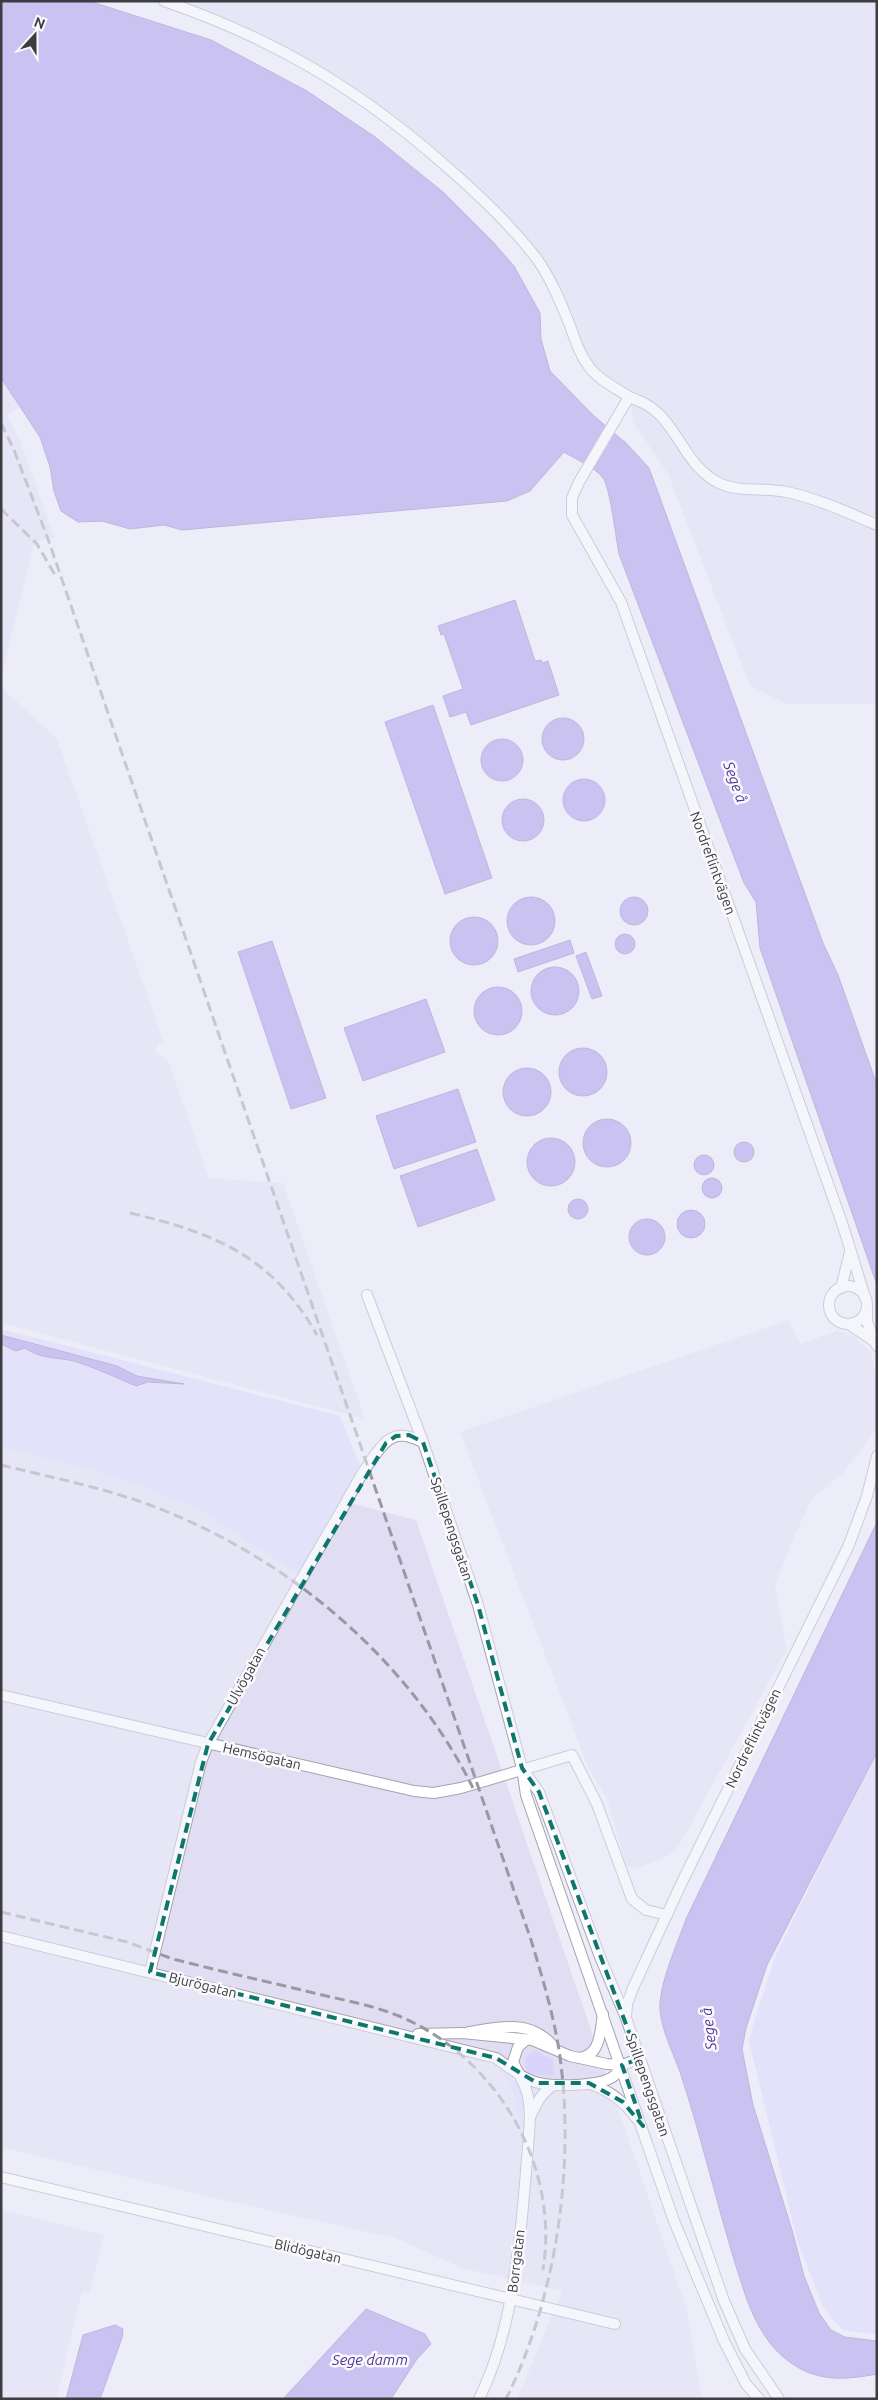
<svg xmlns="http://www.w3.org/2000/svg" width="878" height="2400" font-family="Ubuntu,sans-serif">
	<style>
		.built { fill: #e1def3 }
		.green { fill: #d9d5fa }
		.water { fill: #9f90e8; stroke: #8277b6 }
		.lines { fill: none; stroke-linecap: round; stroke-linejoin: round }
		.minor-casing { stroke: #a4a3af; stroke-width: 12 }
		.minor { stroke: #fff; stroke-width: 10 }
		.rail { stroke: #9a99a2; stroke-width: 3; stroke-dasharray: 10 5; stroke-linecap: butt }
		.marked { fill: none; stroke: #0f766e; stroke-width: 4; stroke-dasharray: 10 6; stroke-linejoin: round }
		.labels { text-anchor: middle; stroke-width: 5; stroke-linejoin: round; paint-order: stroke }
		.street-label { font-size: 14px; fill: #3d3c41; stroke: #fafafd }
		.water-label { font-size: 15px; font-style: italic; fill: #51359a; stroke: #fafafd }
	</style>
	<rect width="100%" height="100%" fill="#edecf9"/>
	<!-- built -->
	<g class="built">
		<polygon points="164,1 877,1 877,704 786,704 750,686 668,474 634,423 629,397 590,369 546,272 483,199 330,77"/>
		<polygon points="1,378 19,407 7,415 20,440 54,537 40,541 33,547 1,678"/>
		<polygon points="1,687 57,739 164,1043 159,1043 154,1051 168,1060 209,1178 283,1183 365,1419 1,1323"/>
		<polygon points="789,1320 800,1344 836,1331 852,1335 871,1352 877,1380 877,1428 844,1472 812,1498 792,1541 775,1587 787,1649 680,1844 670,1855 636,1869 626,1865 607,1799 588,1767 460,1432"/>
		<polygon points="1,1414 416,1520 687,2310 702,2399 517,2399 562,2291 462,2268 395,2238 218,2199 1,2147"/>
		<polygon points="1,2210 104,2235 90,2293 82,2292 56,2399 1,2399"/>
	</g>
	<!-- green -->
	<g class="green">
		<polygon points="1,1329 340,1416 360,1465 345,1498 299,1574 195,1507 102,1472 1,1447"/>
		<polygon points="877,1751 877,2335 842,2330 823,2307 797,2240 749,2041 755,2018 776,1955"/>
		<path d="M536 2051 553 2060 554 2076 531 2074C524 2069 524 2063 527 2055Z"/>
		<path d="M498 2064C522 2083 525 2093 523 2124 509 2107 524 2092 499 2072Z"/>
	</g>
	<!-- water -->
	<g class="water">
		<path d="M1 1H89L211 40 307 91 375 137 443 192 493 242 514 266 540 313 541 339 550 371 594 416 626 443 649 468 823 943 838 975 877 1085V1285L760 948 756 902 744 883 619 554C616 539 610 487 603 478 595 467 575 459 564 452L530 491 507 501 182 530 164 525 130 529 102 521 78 522 61 511 54 491 50 467 40 437 1 378Z"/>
		<polygon points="515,600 535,661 541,660 543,663 548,661 559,695 471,725 466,712 450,717 443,696 463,689 444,634 441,635 438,626"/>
		<polygon points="433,705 492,878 445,894 385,722"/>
		<circle cx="563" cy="739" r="21"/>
		<circle cx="502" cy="760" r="21"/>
		<circle cx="584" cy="800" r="21"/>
		<circle cx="523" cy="820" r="21"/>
		<circle cx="634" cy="911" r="14"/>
		<circle cx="531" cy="921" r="24"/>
		<circle cx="474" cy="941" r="24"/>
		<circle cx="625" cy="944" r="10"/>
		<polygon points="570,940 574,953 518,972 514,959"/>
		<polygon points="272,941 326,1098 291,1109 238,952"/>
		<polygon points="586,952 602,996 592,999 576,956"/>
		<circle cx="555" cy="991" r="24"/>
		<circle cx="498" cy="1011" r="24"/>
		<polygon points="426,999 445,1052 363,1081 344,1028"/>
		<circle cx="583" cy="1072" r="24"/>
		<circle cx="527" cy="1092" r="24"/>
		<polygon points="458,1089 476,1142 394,1169 376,1116"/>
		<circle cx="607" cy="1143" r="24"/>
		<circle cx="551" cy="1162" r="24"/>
		<circle cx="744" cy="1152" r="10"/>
		<polygon points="477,1149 495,1200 418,1227 400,1176"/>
		<circle cx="704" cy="1165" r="10"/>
		<circle cx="712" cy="1188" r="10"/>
		<circle cx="578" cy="1209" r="10"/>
		<circle cx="691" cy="1224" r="14"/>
		<circle cx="647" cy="1237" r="18"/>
		<path d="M1 1335 117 1366 137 1376 184 1384 148 1382 136 1386C115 1377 96 1368 74 1361 56 1357 40 1359 25 1348L16 1351 1 1344Z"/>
		<path d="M877 1522V1752L767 1965 746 2028 742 2049 753 2105 792 2230 804 2276 819 2313 831 2330 845 2337 877 2341V2374C840 2381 811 2382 781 2355 765 2341 753 2317 746 2297 721 2224 705 2148 681 2075 674 2054 658 2024 660 2002 663 1974 677 1945 686 1919Z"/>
		<polygon points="366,2309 425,2334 431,2344 417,2359 391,2399 283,2399"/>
		<polygon points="115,2325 123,2329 122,2338 100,2399 66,2399 83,2335"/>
	</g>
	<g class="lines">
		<!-- minor casing -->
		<g class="minor-casing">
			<g id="minor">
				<path d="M164 1C275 39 360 90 447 167 480 196 510 224 537 259 551 279 560 301 569 323 575 339 579 354 590 368 599 380 616 388 629 397"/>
				<circle cx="848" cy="1305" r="19"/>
				<polyline points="841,1288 850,1252"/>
				<polyline points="367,1295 423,1442 478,1605 522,1768 526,1795 674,2221 724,2341 746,2384 759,2399"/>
				<path d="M865 1297 842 1223 621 602 572 515V498L579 482 629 397C640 401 650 405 659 414 681 436 689 468 719 483 740 493 764 487 787 492 818 499 847 512 877 525"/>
				<polyline points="867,1309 867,1322 877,1346"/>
				<polyline points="849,1324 874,1341"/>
				<polyline points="1,1695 414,1791 434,1793 461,1788 572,1755 597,1804 632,1899 646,1910 667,1915"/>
				<polyline points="524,1771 539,1792 600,1957 626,2018 724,2301 745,2349 779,2399"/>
				<path d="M1 1936 496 2058C508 2066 521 2078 535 2082 551 2087 603 2087 615 2075 618 2072 620 2068 622 2065"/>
				<path d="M150 1972 201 1762 208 1744C250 1670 291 1596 334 1523 350 1497 364 1465 385 1443 397 1431 410 1436 423 1442"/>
				<polyline points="626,2017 627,2004 633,1988 683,1880 848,1547 867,1496 877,1456"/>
				<path d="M469 2032C499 2027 531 2019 553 2046"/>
				<polyline points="418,2034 462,2033 532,2040 570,2056 607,2064 622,2065 639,2059"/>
				<path d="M579 2058C601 2056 600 2031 603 2014"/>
				<path d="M590 2084C611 2091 624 2102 637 2119"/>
				<path d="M531 2115C537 2102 542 2092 554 2085"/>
				<polyline points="1,2177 615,2324"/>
				<path d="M479 2399C507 2342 515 2280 522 2217 525 2184 528 2151 530 2118 529 2088 525 2087 513 2062L518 2047 526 2040"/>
			</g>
		</g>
		<!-- minor -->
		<use href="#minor" class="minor"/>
		<!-- rail -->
		<g class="rail">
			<path d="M1 423 14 450 48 539 531 1940C542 1976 553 2013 559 2050 576 2162 557 2297 506 2399"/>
			<polyline points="1,509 37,544 55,575"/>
			<path d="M130 1213C215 1233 272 1256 317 1335"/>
			<path d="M1 1465C50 1477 100 1487 147 1504 284 1554 408 1657 473 1788"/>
			<path d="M1 1912 127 1942 173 1959 201 1966C241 1976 282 1985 322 1995 348 2001 374 2006 399 2016 496 2057 560 2164 543 2270"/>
		</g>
	</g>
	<!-- marked area -->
	<path d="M0 0H878V2400H0ZM409 1435 423 1442 478 1605 522 1768 539 1792 639 2059 622 2065 643 2126 623 2102 589 2083H537L496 2058 150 1972 208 1744 386 1443 396 1436Z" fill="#edecf9" fill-opacity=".55" fill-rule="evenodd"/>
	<path class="marked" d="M409 1435 423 1442 478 1605 522 1768 539 1792 639 2059 622 2065 643 2126 623 2102 589 2083H537L496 2058 150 1972 208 1744 386 1443 396 1436Z"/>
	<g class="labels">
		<!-- street labels -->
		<g class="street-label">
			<text transform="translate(713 863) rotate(70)" y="5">Nordreflintvägen</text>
			<text transform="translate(452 1529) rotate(72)" y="5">Spillepengsgatan</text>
			<text transform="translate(246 1676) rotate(-61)" y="5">Ulvögatan</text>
			<text transform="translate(753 1738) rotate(-64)" y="5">Nordreflintvägen</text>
			<text transform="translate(262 1756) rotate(13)" y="5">Hemsögatan</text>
			<text transform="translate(203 1985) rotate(14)" y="5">Bjurögatan</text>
			<text transform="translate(648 2085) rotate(71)" y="5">Spillepengsgatan</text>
			<text transform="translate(308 2251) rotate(13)" y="5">Blidögatan</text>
			<text transform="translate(516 2261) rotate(-83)" y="5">Borrgatan</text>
		</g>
		<!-- water labels -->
		<g class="water-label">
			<text transform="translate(735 782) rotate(70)" y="5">Sege å</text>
			<text transform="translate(709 2029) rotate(-97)" y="5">Sege å</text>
			<text x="370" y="2365">Sege damm</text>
		</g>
	</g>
	<!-- border -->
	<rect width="878" height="2400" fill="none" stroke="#3d3c41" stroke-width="5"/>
	<!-- north arrow -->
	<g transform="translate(35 35) rotate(21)" stroke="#fafafd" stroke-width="4" paint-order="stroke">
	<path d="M0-4L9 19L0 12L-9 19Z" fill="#3d3c41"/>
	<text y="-8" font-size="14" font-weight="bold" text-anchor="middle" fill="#3d3c41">N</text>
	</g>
</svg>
